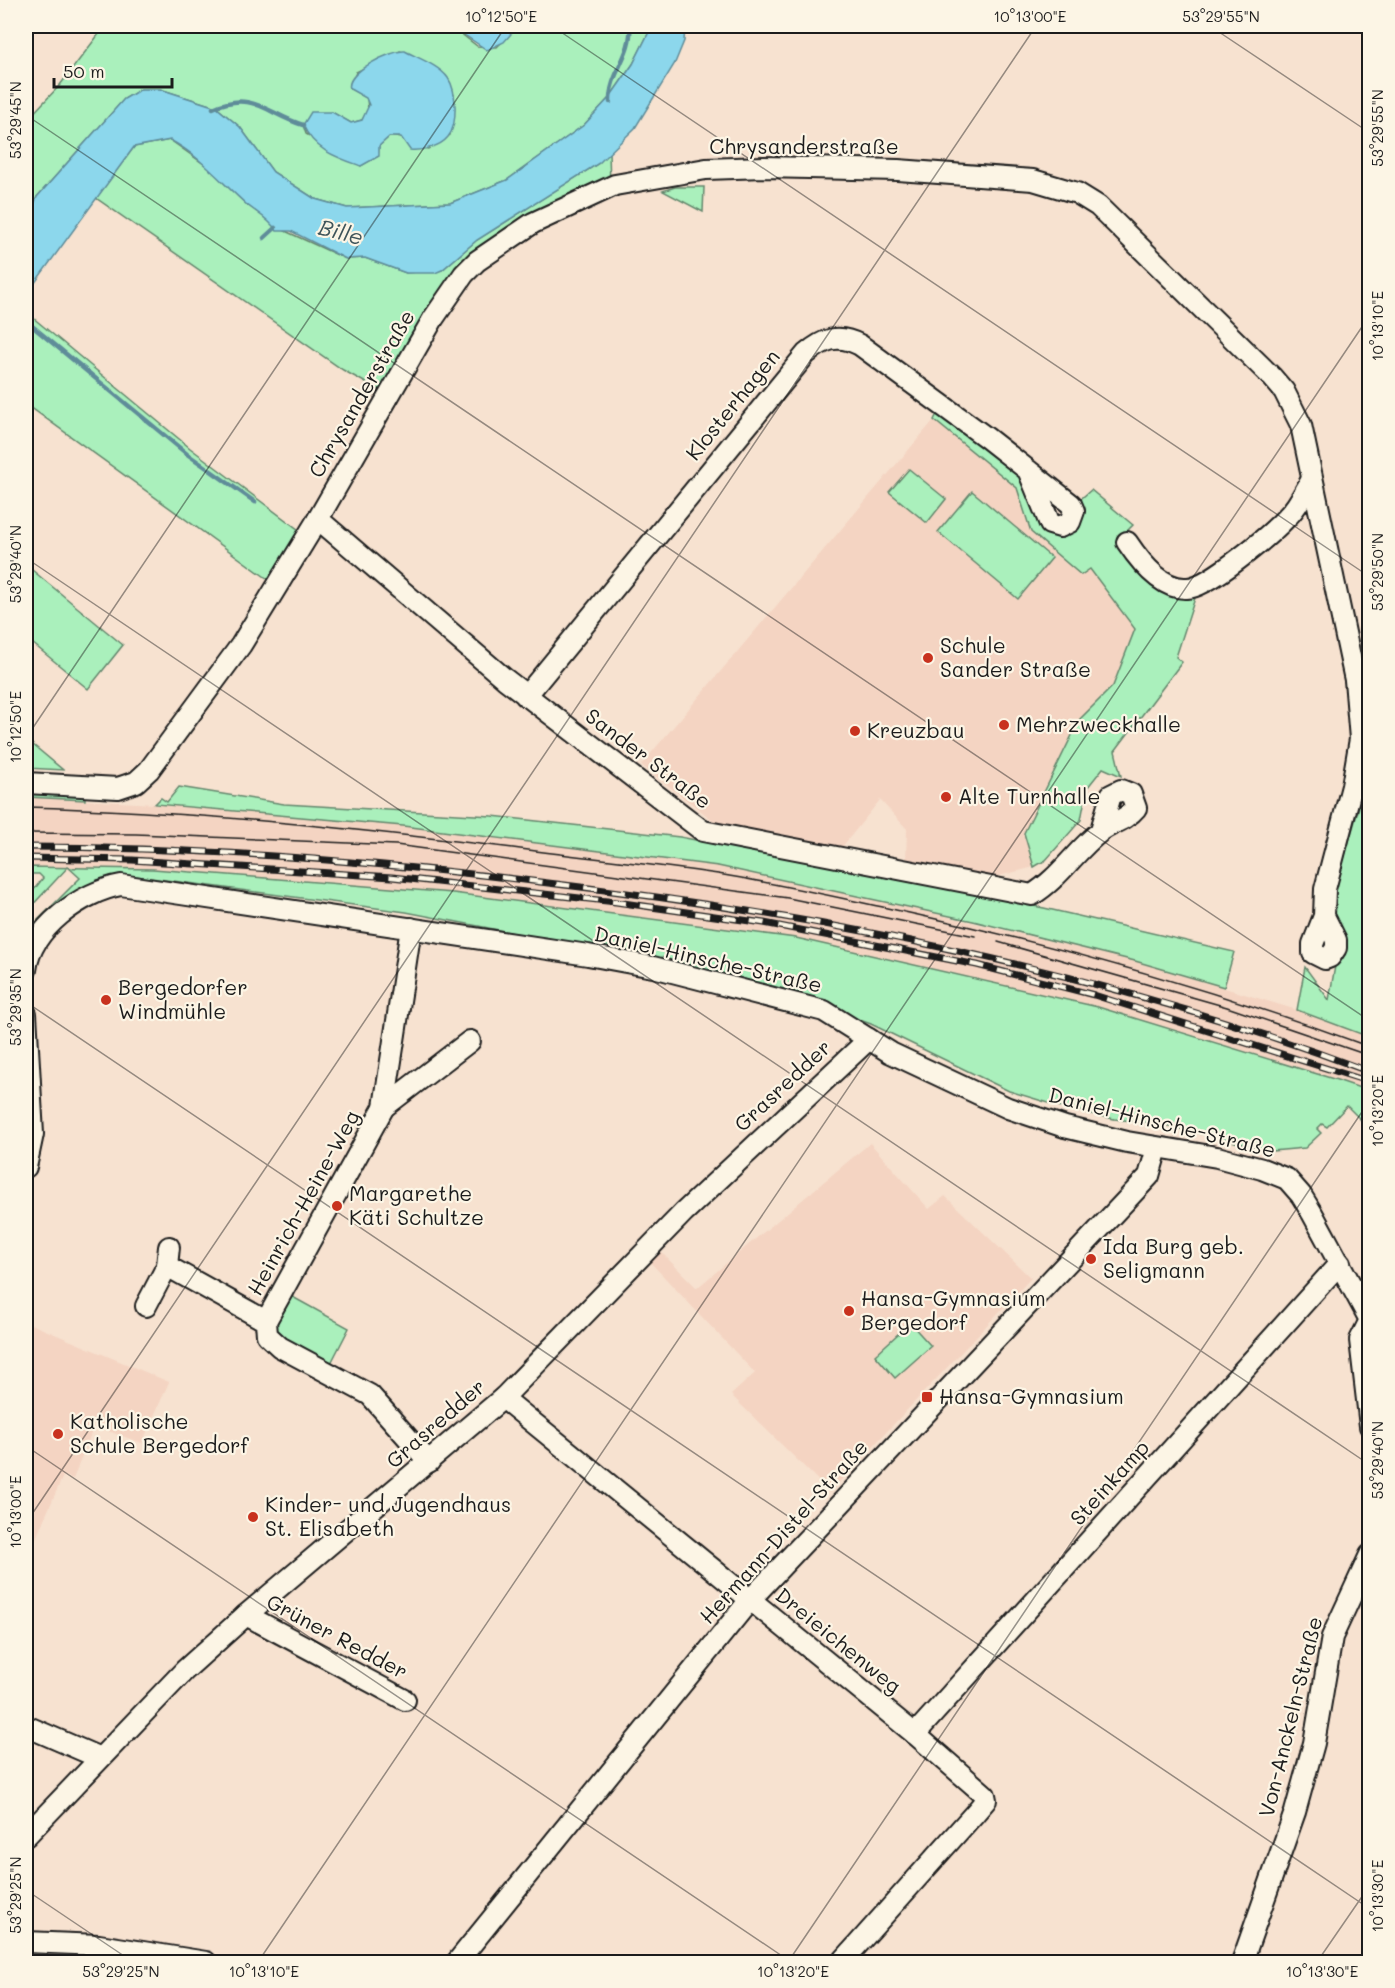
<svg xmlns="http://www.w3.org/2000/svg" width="1395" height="1988" font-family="Mali,sans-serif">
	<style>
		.built { fill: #f4d4c2 }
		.green { fill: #aaf0bc; stroke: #63866c; stroke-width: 1.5; fill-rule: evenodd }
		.water { fill: #8cd7ec; stroke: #5f8c99; stroke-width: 1.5 }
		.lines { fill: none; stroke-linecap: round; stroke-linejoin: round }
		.stream { stroke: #5f8c99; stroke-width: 4.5 }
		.minor-casing { stroke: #1c1c1c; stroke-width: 24 }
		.minor { stroke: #fcf5e5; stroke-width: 20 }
		.tram { stroke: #1c1c1c; stroke-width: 1.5 }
		.rail-casing { stroke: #1c1c1c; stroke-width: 7 }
		.rail { stroke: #fcf5e5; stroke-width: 4.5; stroke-dasharray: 14; stroke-linecap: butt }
		.ticks { fill: none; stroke: #1c1c1c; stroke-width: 1.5; stroke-opacity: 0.45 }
		.poi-dot { fill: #c8321e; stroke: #fcf5e5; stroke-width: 2 }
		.labels { text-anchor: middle; stroke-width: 4.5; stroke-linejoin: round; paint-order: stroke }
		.street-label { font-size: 21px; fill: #1c1c1c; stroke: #fcf5e5 }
		.poi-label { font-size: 21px; fill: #1c1c1c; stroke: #fcf5e5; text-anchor: start }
		.water-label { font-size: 22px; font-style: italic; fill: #3e545a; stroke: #fcf5e5 }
		.neatline { fill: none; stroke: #1c1c1c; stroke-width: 2 }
		.ticks-label { font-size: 15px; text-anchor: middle; fill: #1c1c1c }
	</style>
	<rect width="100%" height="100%" fill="#f7e2d0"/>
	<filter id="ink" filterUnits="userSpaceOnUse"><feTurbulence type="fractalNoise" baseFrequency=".0167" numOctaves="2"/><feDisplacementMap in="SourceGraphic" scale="12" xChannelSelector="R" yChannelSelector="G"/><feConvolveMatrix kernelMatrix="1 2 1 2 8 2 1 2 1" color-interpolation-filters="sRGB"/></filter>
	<g filter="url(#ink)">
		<!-- built -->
		<g class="built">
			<polygon points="934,420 1017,488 1031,532 1080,575 1090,569 1135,629 1113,686 1080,719 1024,833 1034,867 995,877 906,861 907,829 880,800 838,852 723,828 641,765"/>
			<polygon points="26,797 155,804 403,826 718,866 838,891 1135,961 1297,1010 1369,1037 1369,1091 1098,1007 796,938 453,893 153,869 26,867"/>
			<polygon points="870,1143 929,1209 945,1196 1031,1278 830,1492 731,1395 755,1373 650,1262 661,1252 697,1288"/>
			<polygon points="26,1322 169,1382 142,1443 94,1426 73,1479 63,1476 29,1554 26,1552"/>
		</g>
		<!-- green -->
		<g class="green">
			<path d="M105 26H451L477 46 497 47 518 26H652L633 64 610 97 584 125 507 180 450 203 347 208 315 199 273 172 240 127 216 107 160 89H141L124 99 37 197 26 225V121L60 85ZM400 51 439 70 454 95 450 135 428 149C416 145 400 135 389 137L379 146 378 156 361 166 306 134 303 125 332 112 351 123 362 120 368 111 367 98 350 89 356 72Z"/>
			<polygon points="170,140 215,172 246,204 283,230 346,259 365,258 406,273 442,270 477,240 599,163 609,151 610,187 477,261 389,396 343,370 96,198 134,147"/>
			<polygon points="675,187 704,187 703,212 663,191"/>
			<polygon points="26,312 190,448 299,530 268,579 26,404"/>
			<polygon points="937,414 1022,477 1046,529 1091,490 1133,525 1118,540 1184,597 1195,598 1176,657 1182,662 1115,751 1121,776 1103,768 1087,788 1081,820 1046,860 1034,867 1024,833 1080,719 1113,686 1135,629 1090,569 1081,575 1031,532 1017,488 934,420"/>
			<polygon points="909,469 946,499 927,523 889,492"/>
			<polygon points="972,491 1052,558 1018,599 938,532"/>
			<polygon points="26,565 123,645 88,689 26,638"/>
			<polygon points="26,739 63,770 26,768"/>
			<polygon points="1366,783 1369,783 1369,1037 1297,1010 1305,967 1329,1000 1335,966 1343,955 1347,940 1334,911 1334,893"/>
			<polygon points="179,787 284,804 492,816 680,837 1044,908 1234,952 1224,987 1135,961 973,921 718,866 403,826 155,804 161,798 167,802"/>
			<polygon points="26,790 85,793 85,800 26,797"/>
			<polygon points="26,867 153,869 453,893 796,938 1098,1007 1337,1080 1369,1091 1369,1128 1347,1106 1327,1127 1322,1124 1317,1129 1321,1133 1305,1148 1272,1151 1161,1124 1114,1119 1062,1107 1009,1091 871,1024 736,976 406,912 136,876 98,880 68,898 30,934 27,931 80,878 68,867 26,912 26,900 43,878 39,874 26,874"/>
			<polygon points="289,1295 349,1328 329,1367 277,1334 275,1325"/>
			<polygon points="910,1323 931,1346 895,1378 875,1355"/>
		</g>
		<!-- water -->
		<g class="water">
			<polygon points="451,26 518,26 504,42 487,50"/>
			<path d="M652 26H685L684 41 675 63 635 128 599 163 477 240 442 270 435 273H406L365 258 346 259 291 231H277C267 217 258 214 246 204 220 181 200 156 170 140L134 147 26 295V225L37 197 124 99 141 89H160L216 107 240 127 273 172 315 199 347 208 450 203 507 180 584 125 610 97 633 64Z"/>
			<path d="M405 51C418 58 440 66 448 78 457 91 458 125 448 137 440 147 422 151 410 150L401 137H389L379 146V156L361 166C336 157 314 150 303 125L311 112H332L351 123 362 120 369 105 366 98 350 89C344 73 391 50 405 51Z"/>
		</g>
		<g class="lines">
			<!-- stream -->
			<g class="stream">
				<path d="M610 102C609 74 633 53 630 26"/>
				<path d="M213 108C253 90 267 114 303 125"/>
				<polyline points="264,238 275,228"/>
				<polyline points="26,321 187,454 255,502"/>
			</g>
			<!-- minor casing -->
			<g class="minor-casing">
				<g id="minor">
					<path d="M318 519 505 679 703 831 1032 895C1060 878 1076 850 1101 831 1113 822 1125 821 1136 808L1131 794 1121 790 1111 795 1101 830"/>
					<path d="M1127 542C1139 560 1162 590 1187 588 1208 588 1271 534 1287 517 1298 507 1305 491 1312 479"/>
					<path d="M526 696 806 354C824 339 838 333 860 345L987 438 1071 504 1074 511 1070 522 1060 527 1050 524 1028 470"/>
					<polyline points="26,783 118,788 136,782 149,770 241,645 318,519 433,319 464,274 477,261 533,223 615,185 706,169 764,167 898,170 1033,180 1077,193 1098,206 1272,377 1284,391 1301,425 1355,680 1360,739 1352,786 1325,889 1324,916 1336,940 1336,948 1330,957 1325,959 1313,953 1313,944 1324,916"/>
					<polyline points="411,928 384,1107 266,1321 267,1335 280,1347 370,1395 429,1462"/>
					<path d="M26 970C31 928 82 892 121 885L588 955 653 967 824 1011 891 1053 1008 1108 1065 1127 1127 1142 1217 1157 1262 1169 1287 1179 1301 1195 1312 1213 1370 1320"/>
					<polyline points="26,1014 33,1134 26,1167"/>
					<polyline points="384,1107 470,1041"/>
					<polyline points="167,1266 169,1247"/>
					<polyline points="146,1306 167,1266 266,1321"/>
					<polyline points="1370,1320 1360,1340 1370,1426"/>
					<polyline points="503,1398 915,1734 985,1795 986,1800 975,1813 842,1962"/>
					<polyline points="246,1615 405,1700"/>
					<polyline points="26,1726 100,1758"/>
					<polyline points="915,1734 1340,1263"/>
					<polyline points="26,1836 185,1670 246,1615 503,1398 684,1212 869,1039"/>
					<polyline points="26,1942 99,1945 206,1962"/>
					<polyline points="457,1962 749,1601 1149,1176 1157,1148"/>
					<polyline points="1242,1962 1295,1812 1314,1743 1332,1637 1370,1555"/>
				</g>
			</g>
			<!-- minor -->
			<use href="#minor" class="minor"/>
			<!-- tram -->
			<g class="tram">
				<path d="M26 807C188 811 351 828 513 848 581 857 650 864 718 874 774 883 831 896 887 908 1050 943 1212 989 1370 1047"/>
				<polyline points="26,833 136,834 396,845 788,898 975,936"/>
				<polyline points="998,942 1227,1007 1370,1056"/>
			</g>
			<!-- rail casing -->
			<g class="rail-casing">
				<g id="rail">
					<path d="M26 847C197 847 370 861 540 882 822 915 1103 971 1370 1072"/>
					<polyline points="26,858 132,860 392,877 616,902 764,923 977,965 1094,995 1370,1082"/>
				</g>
			</g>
			<!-- rail -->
			<use href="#rail" class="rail"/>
		</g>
	</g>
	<!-- ticks -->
	<path class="ticks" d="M552 26 1370 577M1210 26 1370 133M26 115 1370 1021M26 558 1370 1465M26 738 506 26M26 1002 1370 1909M26 1446 791 1962M26 1523 1036 26M26 1890 133 1962M258 1962 1370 315M788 1962 1370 1100M1317 1962 1370 1885"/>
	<!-- markers -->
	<g class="poi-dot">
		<circle cx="928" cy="658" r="6"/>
		<circle cx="1004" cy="725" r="6"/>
		<circle cx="855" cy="731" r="6"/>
		<circle cx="946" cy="797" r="6"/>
		<circle cx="106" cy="1000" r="6"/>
		<circle cx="337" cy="1206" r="6"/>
		<circle cx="1091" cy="1259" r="6"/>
		<circle cx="849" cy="1311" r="6"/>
		<rect x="921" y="1391" width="12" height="12" rx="3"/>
		<circle cx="58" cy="1434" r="6"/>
		<circle cx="253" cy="1517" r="6"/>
	</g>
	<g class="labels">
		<!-- street labels -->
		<g class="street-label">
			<text x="804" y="154">Chrysanderstraße</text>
			<text transform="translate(362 394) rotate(-60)" y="7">Chrysanderstraße</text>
			<text transform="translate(733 405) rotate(-51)" y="7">Klosterhagen</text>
			<text transform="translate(648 759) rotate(37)" y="7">Sander Straße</text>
			<text transform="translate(708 960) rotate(13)" y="7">Daniel-Hinsche-Straße</text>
			<text transform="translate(783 1086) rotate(-43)" y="7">Grasredder</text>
			<text transform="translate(1162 1123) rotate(14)" y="7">Daniel-Hinsche-Straße</text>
			<text transform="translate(304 1203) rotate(-61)" y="7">Heinrich-Heine-Weg</text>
			<text transform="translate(436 1424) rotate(-41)" y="7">Grasredder</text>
			<text transform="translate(1110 1483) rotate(-48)" y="7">Steinkamp</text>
			<text transform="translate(784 1532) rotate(-48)" y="7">Hermann-Distel-Straße</text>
			<text transform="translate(337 1637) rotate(28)" y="7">Grüner Redder</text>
			<text transform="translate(838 1641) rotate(39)" y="7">Dreieichenweg</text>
			<text transform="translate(1291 1717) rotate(-76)" y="7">Von-Anckeln-Straße</text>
		</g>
		<!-- poi labels -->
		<g class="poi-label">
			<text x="940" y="653">Schule<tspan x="940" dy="24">Sander Straße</tspan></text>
			<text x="1016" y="732">Mehrzweckhalle</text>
			<text x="867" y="738">Kreuzbau</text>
			<text x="958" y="804">Alte Turnhalle</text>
			<text x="118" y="995">Bergedorfer<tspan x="118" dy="24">Windmühle</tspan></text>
			<text x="349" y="1201">Margarethe<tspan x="349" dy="24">Käti Schultze</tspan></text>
			<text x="1103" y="1254">Ida Burg geb.<tspan x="1103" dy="24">Seligmann</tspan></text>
			<text x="861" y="1306">Hansa-Gymnasium<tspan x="861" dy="24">Bergedorf</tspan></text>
			<text x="939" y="1404">Hansa-Gymnasium</text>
			<text x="70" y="1429">Katholische<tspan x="70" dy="24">Schule Bergedorf</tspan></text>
			<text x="265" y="1512">Kinder- und Jugendhaus<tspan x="265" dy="24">St. Elisabeth</tspan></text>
		</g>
		<!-- water labels -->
		<g class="water-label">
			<text transform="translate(341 232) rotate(15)" y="8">Bille</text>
		</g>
	</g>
	<!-- margin -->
	<rect width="1395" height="1988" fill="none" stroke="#fcf5e5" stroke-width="66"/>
	<!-- scale -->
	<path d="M54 78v9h118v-9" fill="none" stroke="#1c1c1c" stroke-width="3"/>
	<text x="63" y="78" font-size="18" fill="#1c1c1c" stroke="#fcf5e5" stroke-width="4.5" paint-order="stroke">50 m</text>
	<rect x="33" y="33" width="1329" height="1922" class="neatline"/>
	<g class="ticks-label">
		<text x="501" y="22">10°12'50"E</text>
		<text x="1030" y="22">10°13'00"E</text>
		<text x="1221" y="22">53°29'55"N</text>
		<text transform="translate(16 120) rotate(-90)" y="5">53°29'45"N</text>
		<text transform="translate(1378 128) rotate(-90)" y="5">53°29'55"N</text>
		<text transform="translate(1378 326) rotate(-90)" y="5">10°13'10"E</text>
		<text transform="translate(16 564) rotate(-90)" y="5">53°29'40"N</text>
		<text transform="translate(1378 572) rotate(-90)" y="5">53°29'50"N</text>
		<text transform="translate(16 727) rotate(-90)" y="5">10°12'50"E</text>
		<text transform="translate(16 1007) rotate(-90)" y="5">53°29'35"N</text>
		<text transform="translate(1378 1111) rotate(-90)" y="5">10°13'20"E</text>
		<text transform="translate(1378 1460) rotate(-90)" y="5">53°29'40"N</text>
		<text transform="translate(16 1512) rotate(-90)" y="5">10°13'00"E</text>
		<text transform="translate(16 1895) rotate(-90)" y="5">53°29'25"N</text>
		<text transform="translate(1378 1896) rotate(-90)" y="5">10°13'30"E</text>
		<text x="121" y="1977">53°29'25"N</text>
		<text x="264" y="1977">10°13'10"E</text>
		<text x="793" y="1977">10°13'20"E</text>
		<text x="1322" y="1977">10°13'30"E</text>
	</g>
</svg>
